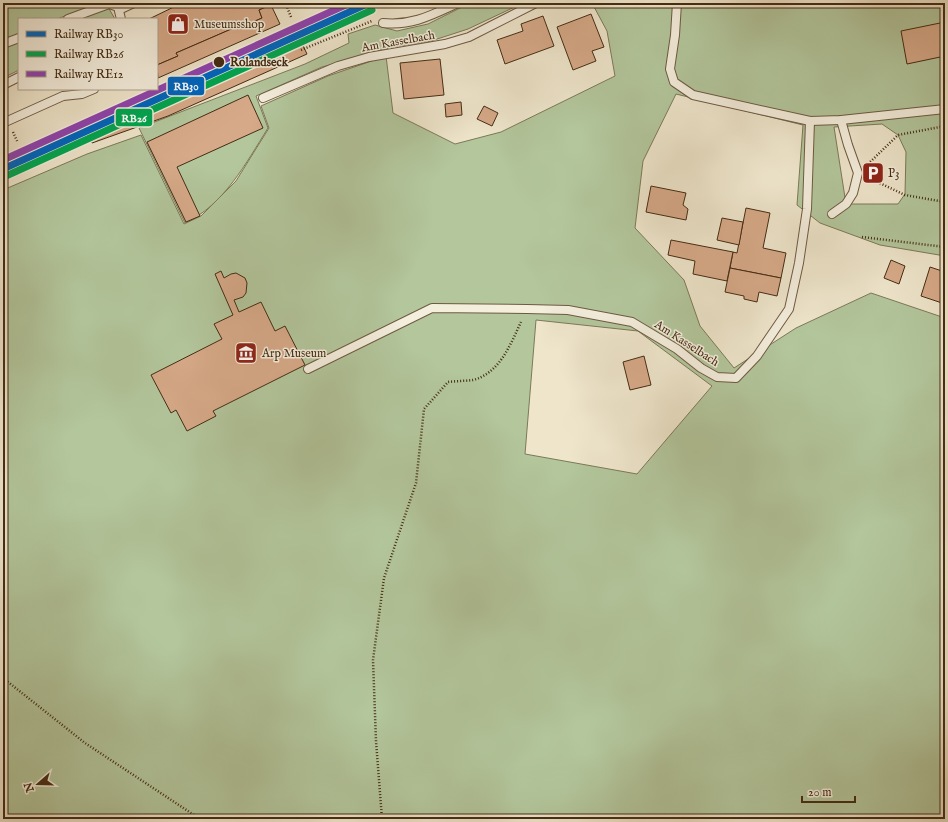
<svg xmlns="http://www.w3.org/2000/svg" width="948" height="822" font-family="'IM FELL English',serif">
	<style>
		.green { fill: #b3c69c; stroke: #7c7958; fill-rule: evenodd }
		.building { fill: #d6a988; stroke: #442c14 }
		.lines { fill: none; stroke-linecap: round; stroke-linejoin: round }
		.lane-casing { stroke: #6e5a42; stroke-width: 10 }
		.path { stroke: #442c14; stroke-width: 2.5; stroke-dasharray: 1 2; stroke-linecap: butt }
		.lane { stroke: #f4eedd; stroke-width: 8 }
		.rail-1-casing { stroke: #f4eedd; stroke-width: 10 }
		.rail-2-casing { stroke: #f4eedd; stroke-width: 10 }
		.rail-3-casing { stroke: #f4eedd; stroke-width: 10 }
		.rail-1 { stroke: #0065bd; stroke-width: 7 }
		.rail-2 { stroke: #00a651; stroke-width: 7 }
		.rail-3 { stroke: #8e44ad; stroke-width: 7 }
		.stop-dot { fill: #442c14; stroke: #f4eedd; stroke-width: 1.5 }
		.labels { text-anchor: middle; stroke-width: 3; stroke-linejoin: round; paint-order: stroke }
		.poi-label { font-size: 12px; fill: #442c14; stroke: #f4eedd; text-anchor: start }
		.street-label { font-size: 12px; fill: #442c14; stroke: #f4eedd }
		.stop-label { font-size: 12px; font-weight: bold; fill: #442c14; stroke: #f4eedd; text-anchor: start }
		.line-badge { stroke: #f4eedd; stroke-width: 1.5 }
		.badge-label { font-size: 11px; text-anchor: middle; font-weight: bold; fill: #fff }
	</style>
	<rect width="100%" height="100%" fill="#eee5cb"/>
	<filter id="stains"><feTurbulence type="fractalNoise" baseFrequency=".005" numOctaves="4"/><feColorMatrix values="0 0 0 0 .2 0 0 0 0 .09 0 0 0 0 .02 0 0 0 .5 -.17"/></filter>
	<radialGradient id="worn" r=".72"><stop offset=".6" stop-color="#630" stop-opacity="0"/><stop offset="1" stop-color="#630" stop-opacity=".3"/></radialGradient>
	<!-- green -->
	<g class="green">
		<polygon points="3,3 99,3 57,19 19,19 19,34 3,40"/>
		<path d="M470 3H523L468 29 431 41 392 47 322 67 256 96 268 128C246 163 224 205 185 223L139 128 305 64 349 43 348 34 375 25 397 31 428 24Z"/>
		<path d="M592 3H945V256L880 245 820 223 797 205 803 125 676 94 643 161 635 228 684 280 700 326 734 368 796 328 871 293 945 318V819H3V190L87 154 141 135 184 224 201 216 236 181 269 128 261 106 328 76 386 56 393 113 455 144 501 132 615 76 607 31ZM882 124 898 135 906 152 905 194 898 204H846L834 127ZM536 320 638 331 712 386 637 474 525 454Z"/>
		<polygon points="108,7 115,19 77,19"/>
		<polygon points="19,41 19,70 3,78 3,47"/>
	</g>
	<!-- building -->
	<g class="building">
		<polygon points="182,3 271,3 271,5 259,10 262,18 237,29 236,27 176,53 178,56 157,65 157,19 149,19"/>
		<polygon points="271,5 280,24 158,78 157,65 178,56 176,53 236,27 237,29 262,18 259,10"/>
		<polygon points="591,14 604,47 592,51 596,61 573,70 557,27"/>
		<polygon points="543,16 554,46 505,64 497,40 523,31 521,24"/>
		<polygon points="945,22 945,56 907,64 901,31"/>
		<polygon points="299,37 307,54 168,116 92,143 88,133"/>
		<polygon points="440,59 444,95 404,99 400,63"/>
		<polygon points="248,95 263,128 177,167 200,216 186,222 147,142"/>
		<polygon points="461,102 462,115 446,117 445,104"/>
		<polygon points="484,106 498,113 492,126 477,119"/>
		<polygon points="651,186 686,193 683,205 688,209 686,220 646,212"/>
		<polygon points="746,208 770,213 763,248 786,253 781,278 730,268 733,252 737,253"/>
		<polygon points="722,218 743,222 739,245 717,240"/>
		<polygon points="671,240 733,252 727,281 693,274 695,261 668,255"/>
		<polygon points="891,260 905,266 899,284 884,278"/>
		<polygon points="930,267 945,272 945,304 921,296"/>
		<polygon points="730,268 781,278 777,296 759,292 757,302 744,299 744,296 725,292"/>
		<polygon points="221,271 224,278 231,274 236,273 245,278 247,283 246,293 243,297 234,300 239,312 261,302 275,331 285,326 305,365 213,411 216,416 187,431 176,410 171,413 151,375 222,339 214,324 233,315 215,274"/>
		<polygon points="644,356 651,385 630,390 623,362"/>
	</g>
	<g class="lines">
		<!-- lane casing -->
		<g class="lane-casing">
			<g id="lane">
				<polyline points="677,3 675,35 670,69 674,82 693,95 810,121 841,120 945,109"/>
				<polyline points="119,10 134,3"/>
				<polyline points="68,19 109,4 118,7 121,19"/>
				<path d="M383 23C412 26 432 15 458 3"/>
				<polyline points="3,44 19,38"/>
				<polyline points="3,85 19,77"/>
				<polyline points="263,98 338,66 369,57 445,44 469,37 536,3"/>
				<polyline points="3,123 63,96 82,94 94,89"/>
				<polyline points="832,214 846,204 853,193 858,173 848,145 841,120"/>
				<polyline points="308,369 432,308 527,309 568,310 632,322 677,349 701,368 717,377 736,378 757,356 789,309 799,263 807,209 810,121"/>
			</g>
		</g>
		<!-- path -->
		<g class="path">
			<polyline points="291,17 287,7 296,3"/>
			<polyline points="301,50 372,21"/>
			<polyline points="13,132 18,143"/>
			<polyline points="868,164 898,135 945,126"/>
			<polyline points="869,178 905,195 945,202"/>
			<polyline points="862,237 945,247"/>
			<polyline points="3,678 85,743 200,819"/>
			<path d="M382 819 376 741 373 660 384 578 416 483 424 409 448 382C456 381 465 381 473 380 500 373 510 345 521 322"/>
		</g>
		<!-- lane -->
		<use href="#lane" class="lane"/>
		<!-- rail-1 casing -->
		<g class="rail-1-casing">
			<polyline id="rail-1" points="3,169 369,3"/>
		</g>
		<!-- rail-2 casing -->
		<g class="rail-2-casing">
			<polyline id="rail-2" points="6,176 372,10"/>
		</g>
		<!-- rail-3 casing -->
		<g class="rail-3-casing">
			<polyline id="rail-3" points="3,160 350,3"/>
		</g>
		<!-- rail-1 -->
		<use href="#rail-1" class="rail-1"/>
		<!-- rail-2 -->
		<use href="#rail-2" class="rail-2"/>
		<!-- rail-3 -->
		<use href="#rail-3" class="rail-3"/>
	</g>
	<!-- icons -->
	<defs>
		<g id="shop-square" transform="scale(1.15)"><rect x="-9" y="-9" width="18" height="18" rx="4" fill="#8f2418" stroke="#f4eedd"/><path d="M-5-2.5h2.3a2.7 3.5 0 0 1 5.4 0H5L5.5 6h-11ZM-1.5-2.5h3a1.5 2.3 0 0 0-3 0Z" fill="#fff"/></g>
		<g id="parking-square" transform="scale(1.15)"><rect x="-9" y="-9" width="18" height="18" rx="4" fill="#8f2418" stroke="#f4eedd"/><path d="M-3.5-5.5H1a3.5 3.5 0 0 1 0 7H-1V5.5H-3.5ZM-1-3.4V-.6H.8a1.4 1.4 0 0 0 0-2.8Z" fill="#fff"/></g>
		<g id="museum-square" transform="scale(1.15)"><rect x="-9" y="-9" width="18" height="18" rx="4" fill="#8f2418" stroke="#f4eedd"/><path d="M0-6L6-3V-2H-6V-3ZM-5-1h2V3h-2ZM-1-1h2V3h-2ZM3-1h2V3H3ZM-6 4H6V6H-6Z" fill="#fff"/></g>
	</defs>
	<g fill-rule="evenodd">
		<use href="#shop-square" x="178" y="24"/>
		<use href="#parking-square" x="873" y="173"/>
		<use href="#museum-square" x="246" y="353"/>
	</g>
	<!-- markers -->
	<circle class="stop-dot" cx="219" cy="62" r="6"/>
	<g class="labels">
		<!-- poi labels -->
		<g class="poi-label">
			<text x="194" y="28">Museumsshop</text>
			<text x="888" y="177">P3</text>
			<text x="262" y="357">Arp Museum</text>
		</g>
		<!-- street labels -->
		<g class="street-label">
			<text transform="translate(398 41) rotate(-10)" y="4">Am Kasselbach</text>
			<text transform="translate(687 343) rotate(33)" y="4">Am Kasselbach</text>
		</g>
		<!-- stop labels -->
		<g class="stop-label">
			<text x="230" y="66">Rolandseck</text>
		</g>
	</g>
	<g class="line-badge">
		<rect x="167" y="76" width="38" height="20" rx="4" fill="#0065bd"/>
		<rect x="115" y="108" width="38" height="19" rx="4" fill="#00a651"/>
	</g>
	<g class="badge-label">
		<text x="186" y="90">RB30</text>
		<text x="134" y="122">RB26</text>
	</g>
	<!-- margin -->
	<rect width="948" height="822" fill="none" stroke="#eee5cb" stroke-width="16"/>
	<rect x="4" y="4" width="940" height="814" fill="none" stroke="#442c14" stroke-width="2"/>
	<rect x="8" y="8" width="932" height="806" fill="none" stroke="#442c14"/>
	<!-- legend -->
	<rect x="18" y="18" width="140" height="72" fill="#f4eedd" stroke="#aea08d"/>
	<rect x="26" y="31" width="20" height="6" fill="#0065bd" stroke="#aea08d"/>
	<text x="54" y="38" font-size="12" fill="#442c14">Railway RB30</text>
	<rect x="26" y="51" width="20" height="6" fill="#00a651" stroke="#aea08d"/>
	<text x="54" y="58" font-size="12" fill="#442c14">Railway RB26</text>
	<rect x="26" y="71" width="20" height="6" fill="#8e44ad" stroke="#aea08d"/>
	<text x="54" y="78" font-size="12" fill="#442c14">Railway RE12</text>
	<!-- north arrow -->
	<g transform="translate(38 784) rotate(250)" stroke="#f4eedd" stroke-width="3" paint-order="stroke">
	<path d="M0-3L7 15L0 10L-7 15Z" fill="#442c14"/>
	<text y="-6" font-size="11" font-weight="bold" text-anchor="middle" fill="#442c14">N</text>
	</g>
	<!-- scale -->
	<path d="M802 796v6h53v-6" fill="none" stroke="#442c14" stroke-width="2"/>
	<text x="808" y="796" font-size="12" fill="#442c14" stroke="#f4eedd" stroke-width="3" paint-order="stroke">20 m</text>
	<rect width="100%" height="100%" filter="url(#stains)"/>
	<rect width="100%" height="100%" fill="url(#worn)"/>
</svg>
